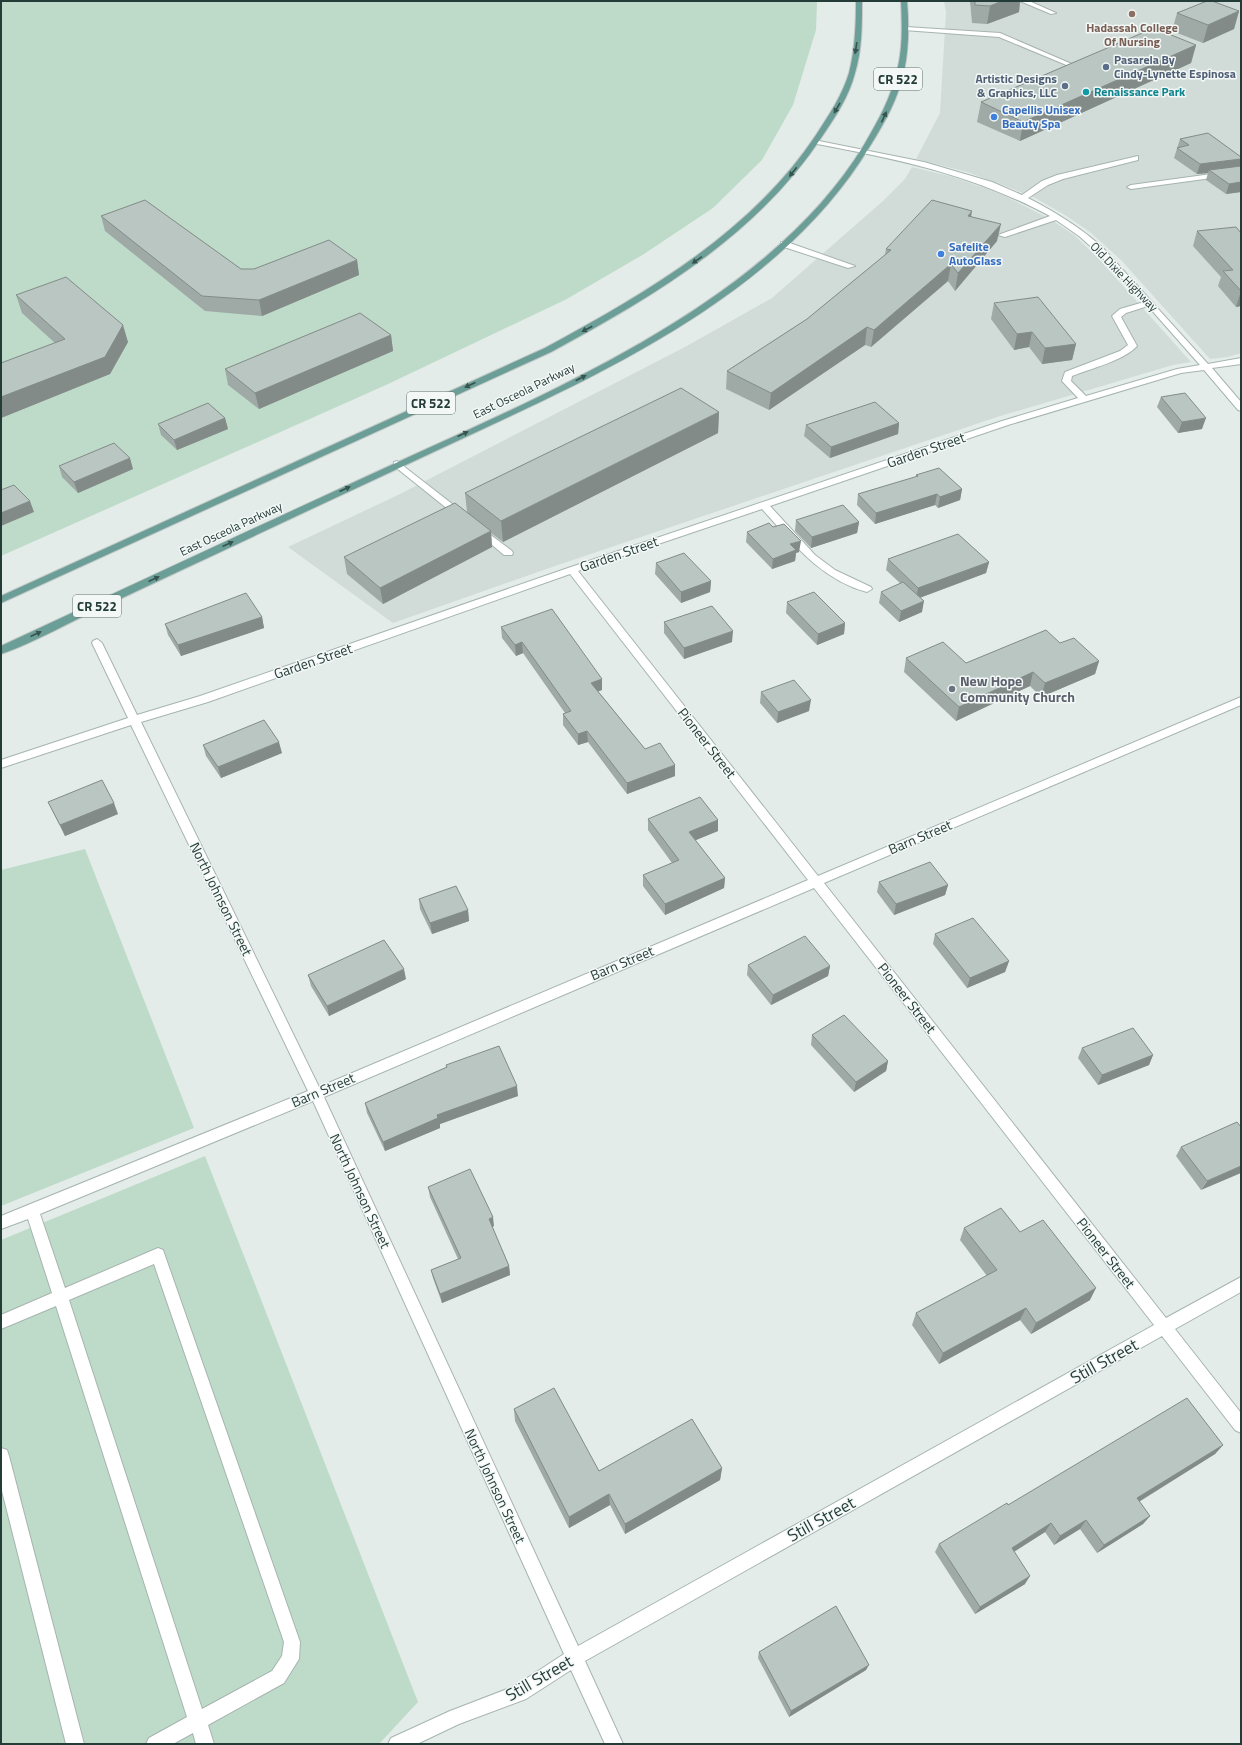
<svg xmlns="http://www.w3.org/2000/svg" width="1242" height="1745" font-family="'Titillium Web',sans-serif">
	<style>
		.built { fill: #d1dbd8 }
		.green { fill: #bedbc9 }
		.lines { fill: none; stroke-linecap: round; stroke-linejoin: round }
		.minor-casing { stroke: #a6b4b0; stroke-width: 2 }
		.major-casing { stroke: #c2c8c7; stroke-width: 2 }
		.minor { fill: #fff; fill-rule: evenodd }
		.major { fill: #6b9e96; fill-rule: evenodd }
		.wall { fill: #9faaa7 }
		.shaded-wall { fill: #828b88 }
		.building { fill: #b9c6c2; stroke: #828b88 }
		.oneway { fill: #365450 }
		.education-dot { fill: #8d6e63; stroke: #f3f8f6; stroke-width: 1.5 }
		.service-dot { fill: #5c6f8a; stroke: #f3f8f6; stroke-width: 1.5 }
		.culture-dot { fill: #0f9aa8; stroke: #f3f8f6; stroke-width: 1.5 }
		.shop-dot { fill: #3f7fe0; stroke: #f3f8f6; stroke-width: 1.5 }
		.worship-dot { fill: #6b7280; stroke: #f3f8f6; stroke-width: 1.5 }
		.labels { text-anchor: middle; stroke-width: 3; stroke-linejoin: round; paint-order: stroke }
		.far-education-label { font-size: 12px; font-weight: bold; fill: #785e54; stroke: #f3f8f6 }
		.far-service-label { font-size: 12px; font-weight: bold; fill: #4e5e75; stroke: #f3f8f6; text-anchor: start }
		.far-culture-label { font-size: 12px; font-weight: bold; fill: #0d838f; stroke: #f3f8f6; text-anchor: start }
		.far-shop-label { font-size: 12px; font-weight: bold; fill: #366cbe; stroke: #f3f8f6; text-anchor: start }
		.far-street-label { font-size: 12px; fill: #243c38; stroke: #f3f8f6 }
		.shield { fill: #f3f8f6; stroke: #627471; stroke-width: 1 }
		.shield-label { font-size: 13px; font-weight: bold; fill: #243c38 }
		.street-label { font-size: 14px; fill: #243c38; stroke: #f3f8f6 }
		.worship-label { font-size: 14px; font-weight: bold; fill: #5b616d; stroke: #f3f8f6; text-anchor: start }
		.near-street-label { font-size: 17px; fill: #243c38; stroke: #f3f8f6 }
	</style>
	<rect width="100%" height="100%" fill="#e3ece9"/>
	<!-- built -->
	<g class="built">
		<polygon points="944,1 1241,1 1241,353 1228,357 1210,359 1121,260 1090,232 1065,215 1035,198 1008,187 967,172 916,159 940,113 946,12"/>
		<polygon points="912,167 953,177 999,193 1050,219 1074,235 1098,258 1191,362 1173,365 997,417 555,566 393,623 288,547 400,494 685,347 772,298 883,201 905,179"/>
	</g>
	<!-- green -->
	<g class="green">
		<polygon points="1,1 817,1 816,30 793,105 762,160 713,208 644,254 565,300 386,385 1,556"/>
		<polygon points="85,849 194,1128 1,1206 1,870"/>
		<polygon points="205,1156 418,1702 379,1744 1,1744 1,1240"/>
	</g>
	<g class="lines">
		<!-- minor casing -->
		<g class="minor-casing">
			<g id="minor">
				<polygon points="1020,1 1029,1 1056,13 1051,14"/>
				<polygon points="906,27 1000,33 1081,68 1076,69 999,37 904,30 903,29"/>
				<path d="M814 140 924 162 992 182 1022 195 1042 181 1057 175 1138 156V160L1063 179 1048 185 1028 198C1055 212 1080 227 1103 248L1208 364 1241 358V364L1212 368 1241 402V411L1238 410 1204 370 1181 373 1008 425 770 506 815 555 835 570 871 587 872 589 867 592C821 580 792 542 762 509L578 571 818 876 1241 697V705L824 883 1166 1318 1241 1277V1292L1175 1329 1241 1413V1433L1235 1430 1162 1336 585 1661 623 1744H605L571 1670 526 1699 459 1724 417 1744H388L391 1738 450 1711 515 1686 564 1654 313 1101 40 1214 65 1288 158 1248 163 1250 300 1642 299 1659 284 1683 208 1725 214 1744H196L193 1733 173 1744H146L149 1738 187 1717 56 1306 1 1329V1315L52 1293 28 1219 1 1229V1216L308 1091 131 725 1 768V760L128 718 92 643 93 641 97 639 102 643 137 715 200 696 568 568 1002 421 1078 398 1062 381 1065 372 1120 351 1128 345 1112 316 1120 309 1144 302 1097 252 1079 236 1056 220 1005 237 998 235 1050 216C973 175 902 160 817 144H814ZM1148 306 1200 365 1177 369 1086 396 1071 381 1072 376C1090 369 1125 360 1137 346L1121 317 1126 313ZM570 574 808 880 319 1087 141 722 208 702ZM814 888 1154 1325 578 1646 324 1097ZM154 1264 284 1642 282 1656 272 1671 202 1709 69 1300Z"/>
				<polygon points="1241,170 1241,174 1131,189 1127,187 1131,185"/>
				<polygon points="781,242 787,242 855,266 848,268 781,246"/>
				<polygon points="397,461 465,514 467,516 465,518 459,518 394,466 394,462"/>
				<polygon points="480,527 512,551 513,553 512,555 504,555 477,532 475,530"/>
				<polygon points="1,1448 7,1450 9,1456 84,1744 66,1744 1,1487"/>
			</g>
		</g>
		<!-- major casing -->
		<g class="major-casing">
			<g id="major">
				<path d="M856 1H862C862 25 862 50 855 73 849 96 836 116 823 135 758 235 654 296 551 352L1 603V596L545 348C646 293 751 233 816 135 829 115 842 96 849 73 855 50 856 25 856 1Z"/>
				<path d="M901 1H907C909 25 909 48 904 71 898 99 885 122 870 146 788 283 627 362 487 427 426 455 366 484 305 512 238 544 170 575 103 607 69 622 36 642 1 654V646C121 590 241 534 361 479 530 400 764 310 864 145 878 121 891 98 897 71 903 48 902 24 901 1Z"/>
			</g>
		</g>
		<!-- minor -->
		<use href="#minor" class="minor"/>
		<!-- major -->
		<use href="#major" class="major"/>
	</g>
	<!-- wall -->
	<g class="wall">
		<polygon points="970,1 1020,1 1019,12 987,24 972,23"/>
		<polygon points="1239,11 1234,29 1203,43 1172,31 1177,13"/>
		<polygon points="1196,45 1191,63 1020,141 977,122 981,102"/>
		<polygon points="1180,139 1241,157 1241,192 1226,194 1206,180 1208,173 1197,174 1174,158"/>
		<polygon points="101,216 241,269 254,269 357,260 359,275 262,316 205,311 105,231"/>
		<polygon points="971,216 997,241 955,291 948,281 871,347 865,345 769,410 726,389 727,371 807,319 885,255 886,249"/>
		<polygon points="1197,231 1241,233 1241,306 1236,307 1218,286 1221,277 1193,246"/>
		<polygon points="16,295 128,342 110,374 1,418 1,363 55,343 22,313"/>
		<polygon points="994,303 1076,344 1072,360 1042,364 1029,347 1014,350 991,319"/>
		<polygon points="391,335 393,351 259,409 228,385 225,369"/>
		<polygon points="1161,397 1202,429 1178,433 1157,407"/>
		<polygon points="719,412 718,433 503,542 491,533 492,547 383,604 347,574 344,557 467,512 465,493"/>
		<polygon points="225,418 228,429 177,450 161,435 158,424"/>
		<polygon points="899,423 898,434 830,458 804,436 806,425"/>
		<polygon points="59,466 133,469 78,493 62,477"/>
		<polygon points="916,475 962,489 960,500 938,508 935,505 875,524 857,505 858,494 916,477"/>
		<polygon points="796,520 859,522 857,533 811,548 795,531"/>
		<polygon points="773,527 799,552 796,553 795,561 772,569 746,542 747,532"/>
		<polygon points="888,559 989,562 986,573 920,598 922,612 899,622 879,603 881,592 901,584 886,570"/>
		<polygon points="656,563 711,581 710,592 681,603 655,574"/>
		<polygon points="787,602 845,623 844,634 817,645 786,613"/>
		<polygon points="262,617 264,628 181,656 168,635 165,624"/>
		<polygon points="664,622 732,642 684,659 664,633"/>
		<polygon points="501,627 602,679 602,690 598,691 645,749 675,765 675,776 627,794 588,742 578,745 563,725 563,714 565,713 523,653 516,656 502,638"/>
		<polygon points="1060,643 1099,661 1095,674 1041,697 1030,686 956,721 904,672 906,658 966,663"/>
		<polygon points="761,692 809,711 777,723 760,703"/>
		<polygon points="203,745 282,753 221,778 206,756"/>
		<polygon points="48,802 118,814 65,836"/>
		<polygon points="648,819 718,820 718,831 695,840 725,878 724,888 665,915 643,886 643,875 672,863 648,830"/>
		<polygon points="879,882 948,885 945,895 894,915 877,892"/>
		<polygon points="419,899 468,910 469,921 432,934 420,909"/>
		<polygon points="935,934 1009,961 1005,972 967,988 933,944"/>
		<polygon points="748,965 830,966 828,976 771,1005 747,975"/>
		<polygon points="308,975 406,979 329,1016 311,986"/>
		<polygon points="812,1035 888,1061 886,1071 854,1092 811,1045"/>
		<polygon points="1082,1048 1153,1055 1149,1065 1098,1085 1078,1058"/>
		<polygon points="446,1065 518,1096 440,1124 440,1128 385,1151 367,1113 365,1103 446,1068"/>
		<polygon points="1241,1127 1201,1190 1176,1156 1181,1147"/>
		<polygon points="428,1187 494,1226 492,1227 509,1266 510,1275 442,1303 433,1278 431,1270 458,1259 430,1197"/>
		<polygon points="964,1228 1020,1232 1090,1300 1031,1334 1020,1320 939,1364 912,1325 916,1313 987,1276 960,1240"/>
		<polygon points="514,1409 599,1471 722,1468 720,1480 625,1534 610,1505 569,1528 515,1421"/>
		<polygon points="1223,1445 1215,1454 1139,1502 1150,1516 1143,1524 1097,1553 1080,1529 1054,1545 1045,1532 1014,1552 1025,1584 975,1614 935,1552 939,1544 1008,1505"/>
		<polygon points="759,1652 866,1670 789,1717 758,1658"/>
	</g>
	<!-- shaded-wall -->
	<g class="shaded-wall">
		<polygon points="1002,1 1020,1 1019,12 987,24 990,6"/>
		<polygon points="1239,11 1234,29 1203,43 1208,25"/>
		<polygon points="1196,45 1191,63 1020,141 1023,122"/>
		<polygon points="1241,159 1241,165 1240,169 1209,170 1208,173 1197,174 1200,164"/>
		<polygon points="1241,182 1241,192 1226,194 1229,184"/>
		<polygon points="972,211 969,228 968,216"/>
		<polygon points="1001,224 997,241 955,291 958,273"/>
		<polygon points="357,260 359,275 262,316 259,300"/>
		<polygon points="951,264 948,281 871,347 874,330"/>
		<polygon points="1241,291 1241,306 1236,307"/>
		<polygon points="123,325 128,342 110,374 1,418 1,397"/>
		<polygon points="867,327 865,345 769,410 771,393"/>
		<polygon points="1032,332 1029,347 1014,350 1017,334"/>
		<polygon points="391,335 393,351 259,409 255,393"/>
		<polygon points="1076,344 1072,360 1042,364 1045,348"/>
		<polygon points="719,412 718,433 503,542 501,521"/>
		<polygon points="225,418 228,429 177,450 174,440"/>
		<polygon points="1206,418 1202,429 1178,433 1182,422"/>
		<polygon points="899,423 898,434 830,458 831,447"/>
		<polygon points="130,458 133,469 78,493 74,482"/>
		<polygon points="962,489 960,500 938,508 940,497"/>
		<polygon points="937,494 935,505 875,524 876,513"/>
		<polygon points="30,501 34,512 1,526 1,513"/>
		<polygon points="859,522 857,533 811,548 812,537"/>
		<polygon points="491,531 492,547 383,604 380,588"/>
		<polygon points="801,541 799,552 796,553 795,561 772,569 773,559 790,544"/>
		<polygon points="989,562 986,573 916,599 918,588"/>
		<polygon points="711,581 710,592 681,603 681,592"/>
		<polygon points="924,601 922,612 899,622 901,611"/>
		<polygon points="262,617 264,628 181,656 178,645"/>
		<polygon points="845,623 844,634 817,645 818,634"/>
		<polygon points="733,631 732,642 684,659 684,648"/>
		<polygon points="522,642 523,653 516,656 515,645"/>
		<polygon points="1099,661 1095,674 1041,697 1045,683"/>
		<polygon points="1033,672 1030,686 956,721 959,707"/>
		<polygon points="602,679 602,690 591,694 591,683"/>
		<polygon points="811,700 809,711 777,723 778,712"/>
		<polygon points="587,731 588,742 578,745 578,734"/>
		<polygon points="279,742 282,753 221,778 218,767"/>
		<polygon points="675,765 675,776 627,794 627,783"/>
		<polygon points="114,803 118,814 65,836 60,825"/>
		<polygon points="718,820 718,831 689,843 689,832"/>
		<polygon points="725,878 724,888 665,915 665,904"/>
		<polygon points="948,885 945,895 894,915 896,904"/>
		<polygon points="468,910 469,921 432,934 430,923"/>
		<polygon points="1009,961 1005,972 967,988 970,978"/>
		<polygon points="830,966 828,976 771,1005 773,995"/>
		<polygon points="404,969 406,979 329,1016 327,1006"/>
		<polygon points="1153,1055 1149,1065 1098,1085 1102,1075"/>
		<polygon points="888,1061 886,1071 854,1092 856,1082"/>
		<polygon points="517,1086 518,1096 440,1124 440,1128 385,1151 383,1142 437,1115"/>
		<polygon points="1241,1166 1241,1173 1201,1190 1207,1181"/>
		<polygon points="493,1217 494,1226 490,1228 489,1219"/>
		<polygon points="509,1266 510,1275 442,1303 440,1294"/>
		<polygon points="1096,1288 1090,1300 1031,1334 1036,1323"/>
		<polygon points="1026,1308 1020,1320 939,1364 943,1353"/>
		<polygon points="1223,1445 1215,1454 1130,1507 1137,1498"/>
		<polygon points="722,1468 720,1480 625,1534 625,1524"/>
		<polygon points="609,1494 610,1505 569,1528 569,1517"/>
		<polygon points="1150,1516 1143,1524 1097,1553 1104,1545"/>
		<polygon points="1086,1520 1080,1529 1054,1545 1060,1536"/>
		<polygon points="1051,1523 1045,1532 1007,1556 1012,1548"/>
		<polygon points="1030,1576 1025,1584 975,1614 980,1607"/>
		<polygon points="869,1665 866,1670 789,1717 791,1711"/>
	</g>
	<!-- building -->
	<g class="building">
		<polygon points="975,1 1002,1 990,6 975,5"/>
		<polygon points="1207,1 1212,1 1239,11 1208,25 1177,13"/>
		<polygon points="1154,28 1196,45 1023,122 981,102"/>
		<polygon points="1208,133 1241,157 1241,159 1200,164 1177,148 1189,145 1180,139"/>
		<polygon points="1241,166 1241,182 1229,184 1209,170"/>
		<polygon points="145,200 241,269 254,269 329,240 357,260 259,300 202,296 101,216"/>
		<polygon points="932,200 972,211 968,216 1001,224 958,273 951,264 874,330 867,327 771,393 727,371 807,319 891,250 886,249"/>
		<polygon points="1236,227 1241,233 1241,291 1223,271 1233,270 1197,231"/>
		<polygon points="66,277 123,325 105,357 1,397 1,363 65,339 16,295"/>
		<polygon points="1038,297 1076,344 1045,348 1032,332 1017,334 994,303"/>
		<polygon points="360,313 391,335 255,393 225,369"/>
		<polygon points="681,388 719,412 501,521 465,493"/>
		<polygon points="1185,393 1206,418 1182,422 1161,397"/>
		<polygon points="875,402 899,423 831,447 806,425"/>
		<polygon points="208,403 225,418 174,440 158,424"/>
		<polygon points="114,443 130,458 74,482 59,466"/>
		<polygon points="939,468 962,489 940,497 937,494 876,513 858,494 918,476 916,475"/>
		<polygon points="14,485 30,501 1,513 1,490"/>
		<polygon points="455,503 491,531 380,588 344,557"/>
		<polygon points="843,505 859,522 812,537 796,520"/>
		<polygon points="769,523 773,527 784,524 801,541 790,544 796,550 773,559 747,532"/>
		<polygon points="958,534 989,562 918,588 888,559"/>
		<polygon points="684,553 711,581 681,592 656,563"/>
		<polygon points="903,582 924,601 901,611 881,592"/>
		<polygon points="814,592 845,623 818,634 787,602"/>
		<polygon points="246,593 262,617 178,645 165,624"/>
		<polygon points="712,606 733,631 684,648 664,622"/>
		<polygon points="552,609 602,679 591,683 645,749 660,743 675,765 627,783 587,731 578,734 563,714 571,711 522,642 515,645 501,627"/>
		<polygon points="1046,630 1060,643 1074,638 1099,661 1045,683 1033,672 959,707 906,658 943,642 966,663"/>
		<polygon points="794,680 811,700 778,712 761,692"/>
		<polygon points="264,720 279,742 218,767 203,745"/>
		<polygon points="102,780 114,803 60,825 48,802"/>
		<polygon points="700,797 718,820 689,832 725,878 665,904 643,875 679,860 648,819"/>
		<polygon points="930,862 948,885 896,904 879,882"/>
		<polygon points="456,886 468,910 430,923 419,899"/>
		<polygon points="973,918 1009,961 970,978 935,934"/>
		<polygon points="805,936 830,966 773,995 748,965"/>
		<polygon points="384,940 404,969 327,1006 308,975"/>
		<polygon points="844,1015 888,1061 856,1082 812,1035"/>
		<polygon points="1133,1028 1153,1055 1102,1075 1082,1048"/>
		<polygon points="499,1046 517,1086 437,1115 438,1118 383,1142 365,1103 447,1067 446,1065"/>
		<polygon points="1237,1122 1241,1127 1241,1166 1207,1181 1181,1147"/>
		<polygon points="470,1169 493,1217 489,1219 509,1266 440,1294 431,1270 461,1258 428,1187"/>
		<polygon points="1001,1208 1020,1232 1043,1220 1096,1288 1036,1323 1026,1308 943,1353 916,1313 997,1270 964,1228"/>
		<polygon points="554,1388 599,1471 692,1419 722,1468 625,1524 609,1494 569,1517 514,1409"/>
		<polygon points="1187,1398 1223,1445 1137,1498 1150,1516 1104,1545 1086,1520 1060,1536 1051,1523 1012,1548 1030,1576 980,1607 939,1544 1007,1503 1008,1505"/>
		<polygon points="836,1606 869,1665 791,1711 759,1652"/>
	</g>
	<!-- one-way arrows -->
	<defs><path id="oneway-solid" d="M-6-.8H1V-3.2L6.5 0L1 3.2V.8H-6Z"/></defs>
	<g class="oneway">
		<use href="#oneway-solid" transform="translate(856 48) rotate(99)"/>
		<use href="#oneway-solid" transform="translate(837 108) rotate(120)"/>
		<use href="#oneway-solid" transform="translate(884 117) rotate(-65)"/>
		<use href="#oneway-solid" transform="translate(793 172) rotate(129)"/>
		<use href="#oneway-solid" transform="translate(697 260) rotate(145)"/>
		<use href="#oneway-solid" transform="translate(587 329) rotate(152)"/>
		<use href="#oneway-solid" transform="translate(581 378) rotate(-28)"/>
		<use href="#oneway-solid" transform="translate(470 385) rotate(155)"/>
		<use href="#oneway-solid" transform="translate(463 434) rotate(-25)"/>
		<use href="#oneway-solid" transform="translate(345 489) rotate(-25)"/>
		<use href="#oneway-solid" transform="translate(228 544) rotate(-25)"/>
		<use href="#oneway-solid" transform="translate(154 579) rotate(-25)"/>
		<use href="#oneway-solid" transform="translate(36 634) rotate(-25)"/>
	</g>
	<!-- markers -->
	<circle class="education-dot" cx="1132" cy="14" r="4"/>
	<g class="service-dot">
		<circle cx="1106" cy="67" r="4"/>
		<circle cx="1065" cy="86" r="4"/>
	</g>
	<circle class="culture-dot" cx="1086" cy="92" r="4"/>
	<g class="shop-dot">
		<circle cx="994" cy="117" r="4"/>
		<circle cx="941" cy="254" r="4"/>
	</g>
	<circle class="worship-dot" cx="952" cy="689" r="4"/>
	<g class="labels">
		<!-- far-education labels -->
		<g class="far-education-label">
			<text x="1132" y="32">Hadassah College<tspan x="1132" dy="14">Of Nursing</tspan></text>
		</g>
		<!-- far-service labels -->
		<g class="far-service-label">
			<text x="1114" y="64">Pasarela By<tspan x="1114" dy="14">Cindy-Lynette Espinosa</tspan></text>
			<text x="1057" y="83" text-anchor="end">Artistic Designs<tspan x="1057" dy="14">&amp; Graphics, LLC</tspan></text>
		</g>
		<!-- far-culture labels -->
		<g class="far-culture-label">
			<text x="1094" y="96">Renaissance Park</text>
		</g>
		<!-- far-shop labels -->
		<g class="far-shop-label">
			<text x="1002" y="114">Capellis Unisex<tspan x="1002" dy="14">Beauty Spa</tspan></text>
			<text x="949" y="251">Safelite<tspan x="949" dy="14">AutoGlass</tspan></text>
		</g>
		<!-- far-street labels -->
		<g class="far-street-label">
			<text transform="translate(1124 277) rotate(46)" y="4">Old Dixie Highway</text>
			<text transform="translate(524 391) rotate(-26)" y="4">East Osceola Parkway</text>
			<text transform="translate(231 529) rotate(-25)" y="4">East Osceola Parkway</text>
		</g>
		<!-- shield labels -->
		<g class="shield">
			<rect x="874" y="68" width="48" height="22" rx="3"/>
			<rect x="407" y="392" width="48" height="22" rx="3"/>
			<rect x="73" y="595" width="48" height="22" rx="3"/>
		</g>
		<g class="shield-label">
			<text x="898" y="84">CR 522</text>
			<text x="431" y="408">CR 522</text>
			<text x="97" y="611">CR 522</text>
		</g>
		<!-- street labels -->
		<g class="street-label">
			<text transform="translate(926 450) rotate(-19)" y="5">Garden Street</text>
			<text transform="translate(619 554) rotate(-19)" y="5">Garden Street</text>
			<text transform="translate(313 661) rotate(-19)" y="5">Garden Street</text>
			<text transform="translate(707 743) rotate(52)" y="5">Pioneer Street</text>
			<text transform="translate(920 837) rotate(-23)" y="5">Barn Street</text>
			<text transform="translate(221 899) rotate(64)" y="5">North Johnson Street</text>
			<text transform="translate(622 963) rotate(-23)" y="5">Barn Street</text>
			<text transform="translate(907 998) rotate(52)" y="5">Pioneer Street</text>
			<text transform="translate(323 1090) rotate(-23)" y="5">Barn Street</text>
			<text transform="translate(360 1191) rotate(65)" y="5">North Johnson Street</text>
			<text transform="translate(1106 1253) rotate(52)" y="5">Pioneer Street</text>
			<text transform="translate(495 1486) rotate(65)" y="5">North Johnson Street</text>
		</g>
		<!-- worship labels -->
		<g class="worship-label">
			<text x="960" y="686">New Hope<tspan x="960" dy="16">Community Church</tspan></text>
		</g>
		<!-- near-street labels -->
		<g class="near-street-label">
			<text transform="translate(1104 1361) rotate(-29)" y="6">Still Street</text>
			<text transform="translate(821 1519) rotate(-29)" y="6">Still Street</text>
			<text transform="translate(539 1678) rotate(-30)" y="6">Still Street</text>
		</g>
	</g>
	<!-- border -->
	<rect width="1242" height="1745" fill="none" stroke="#243c38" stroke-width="4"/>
</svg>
